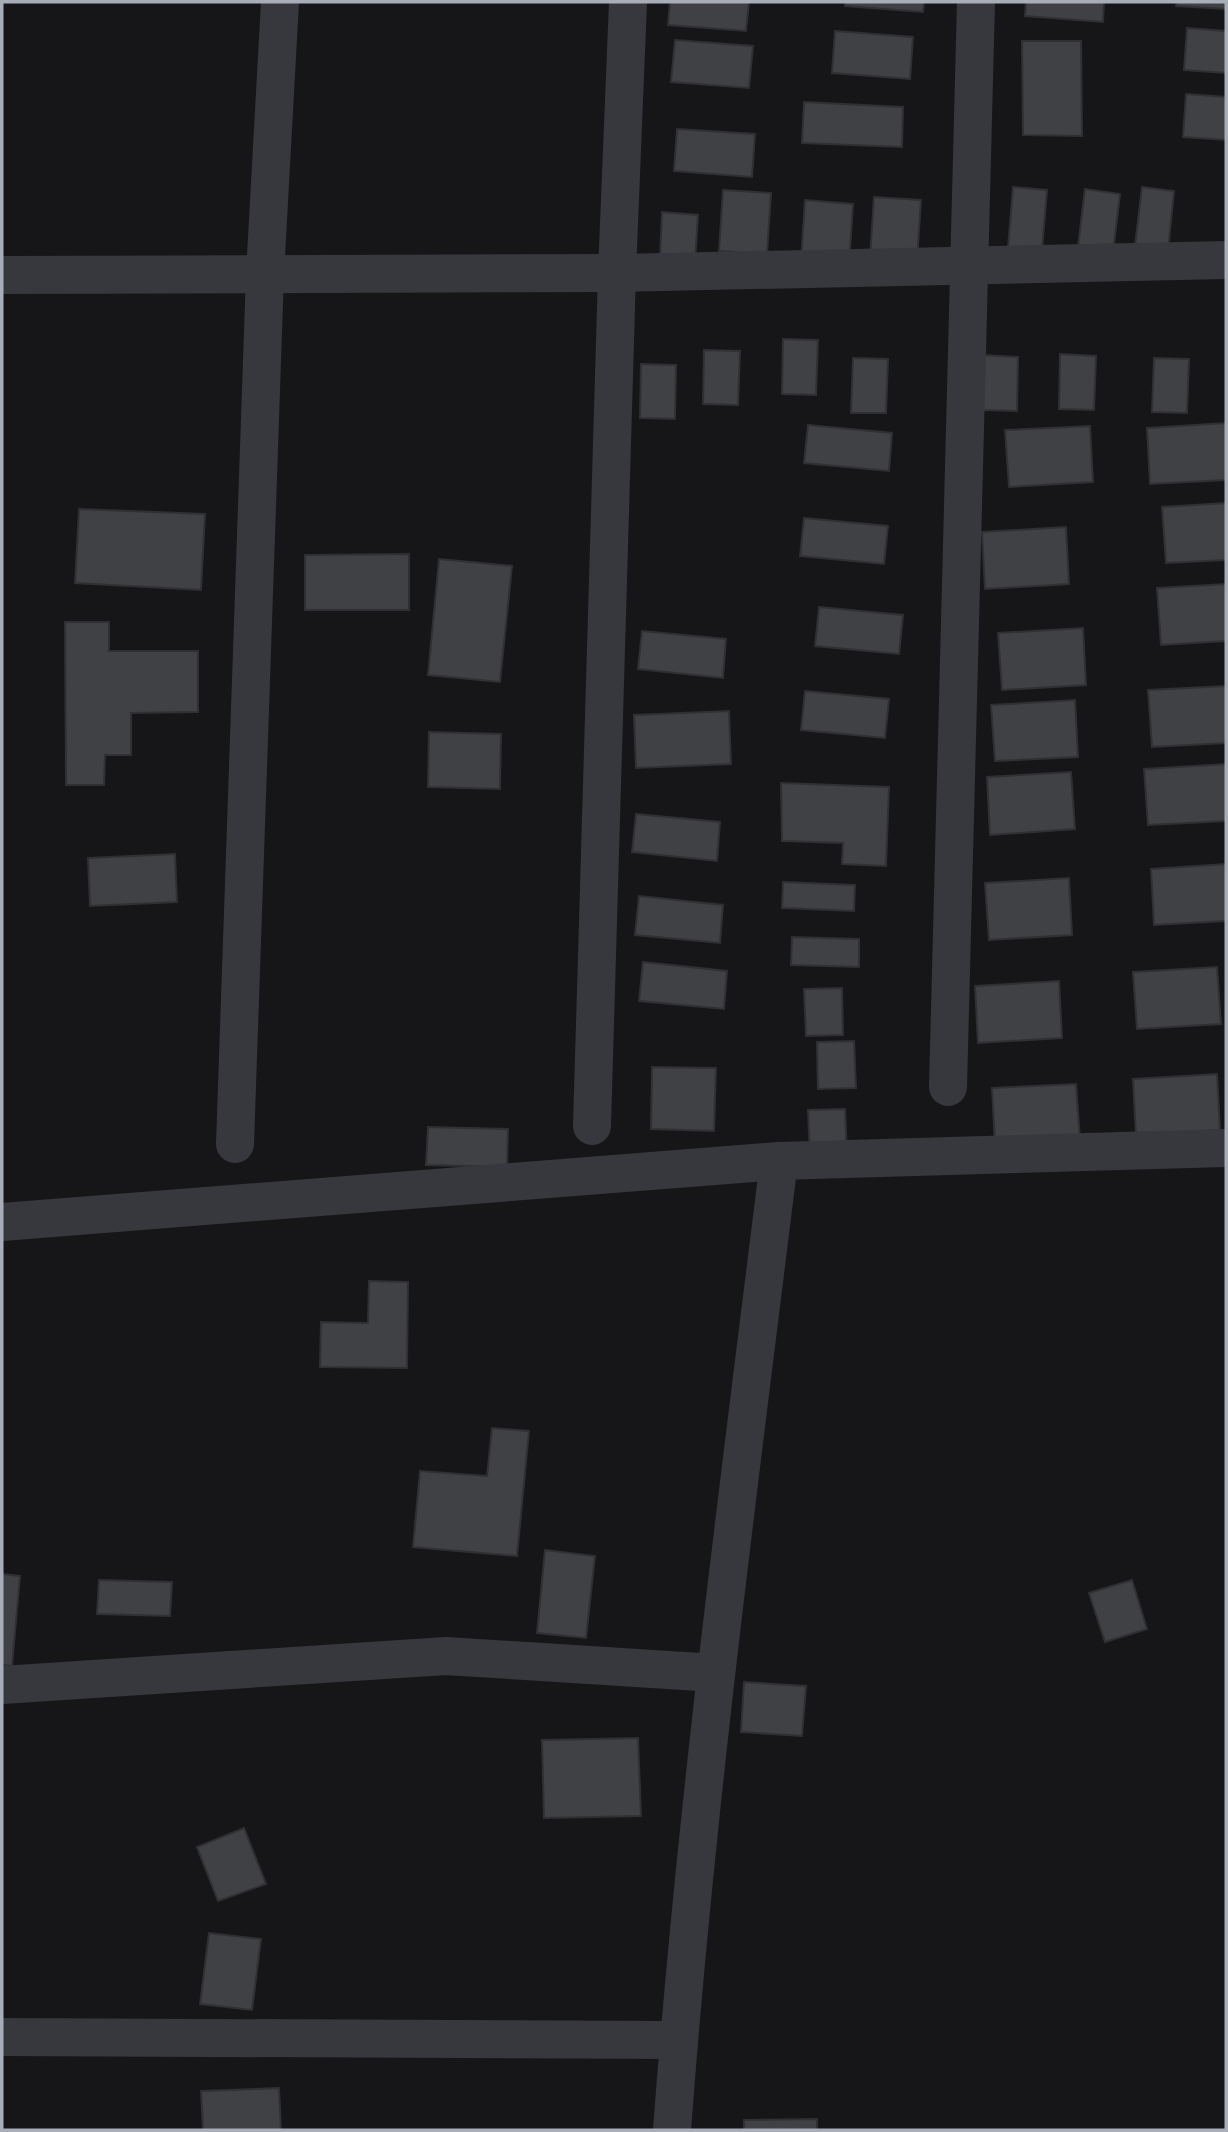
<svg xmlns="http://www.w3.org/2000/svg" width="1228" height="2132" font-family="'Fira Sans Condensed',sans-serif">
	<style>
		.building { fill: #404145; stroke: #303034; stroke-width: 2 }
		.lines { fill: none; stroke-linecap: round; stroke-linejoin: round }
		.minor { stroke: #37383d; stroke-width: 38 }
	</style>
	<rect width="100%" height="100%" fill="#161618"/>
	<!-- building -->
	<g class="building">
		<polygon points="670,2 749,2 746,31 668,25"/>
		<polygon points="845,2 924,2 923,12 845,6"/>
		<polygon points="1026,2 1104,2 1103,22 1025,16"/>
		<polygon points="1177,2 1226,2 1226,9 1176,6"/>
		<polygon points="1187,28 1226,31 1226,73 1184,70"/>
		<polygon points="835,31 913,37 910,79 832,73"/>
		<polygon points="675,40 753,46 749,88 671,82"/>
		<polygon points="1022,41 1081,41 1082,136 1023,135"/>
		<polygon points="1186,94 1226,97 1226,140 1183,137"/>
		<polygon points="804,102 903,107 902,147 802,143"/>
		<polygon points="677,129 755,134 752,177 674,171"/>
		<polygon points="1013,187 1047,190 1041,262 1007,260"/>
		<polygon points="1142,187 1174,191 1168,250 1135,246"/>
		<polygon points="1085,189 1120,194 1112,260 1077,255"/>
		<polygon points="723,190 771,193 767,254 719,251"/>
		<polygon points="874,197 921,200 917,261 870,258"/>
		<polygon points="805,200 853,204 849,264 801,261"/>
		<polygon points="662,212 698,215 695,261 660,259"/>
		<polygon points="783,339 818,340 816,395 782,394"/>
		<polygon points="704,350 740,351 738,405 703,404"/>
		<polygon points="1060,354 1096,356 1094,410 1059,409"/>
		<polygon points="983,355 1018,357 1017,411 981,410"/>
		<polygon points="853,358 888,359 886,413 851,413"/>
		<polygon points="1154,358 1189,359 1187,413 1152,412"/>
		<polygon points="641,364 676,365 675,419 640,418"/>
		<polygon points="1226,423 1226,480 1150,484 1147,428"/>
		<polygon points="808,425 892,433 889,471 804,463"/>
		<polygon points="1090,426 1093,482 1009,487 1005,430"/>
		<polygon points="1226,503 1226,560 1166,563 1162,507"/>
		<polygon points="79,509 205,514 201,590 75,583"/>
		<polygon points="804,518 888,526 884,564 800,556"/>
		<polygon points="1066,527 1069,584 985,589 982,532"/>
		<polygon points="409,554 409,610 305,610 305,555"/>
		<polygon points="439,559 512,566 500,682 428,675"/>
		<polygon points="1226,584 1226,641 1161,645 1157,588"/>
		<polygon points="819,607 903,615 899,654 815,646"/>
		<polygon points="65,622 109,622 109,651 198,651 198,712 131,713 131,755 105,755 104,785 66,785"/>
		<polygon points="1083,628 1086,685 1002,690 998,633"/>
		<polygon points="642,631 726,639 723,678 638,669"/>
		<polygon points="1226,686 1226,743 1152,747 1148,690"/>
		<polygon points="805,691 889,699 885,738 801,730"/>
		<polygon points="1075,700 1078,757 995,761 991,705"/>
		<polygon points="729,711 731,764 636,768 634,715"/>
		<polygon points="429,732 501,734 500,789 428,787"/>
		<polygon points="1226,764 1226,821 1148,825 1144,769"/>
		<polygon points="1071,772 1075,829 990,835 987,777"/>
		<polygon points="781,783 889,787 886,866 842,864 843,843 782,841"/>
		<polygon points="636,814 720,822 717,861 632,852"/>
		<polygon points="175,854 177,902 90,906 88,858"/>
		<polygon points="1226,864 1226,921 1154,925 1151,869"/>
		<polygon points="1069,878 1072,935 989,940 985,883"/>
		<polygon points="783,882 855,885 854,911 782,908"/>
		<polygon points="639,896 723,905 720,943 635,935"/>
		<polygon points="792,937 859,939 859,967 791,965"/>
		<polygon points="643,962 727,971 724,1009 639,1001"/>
		<polygon points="1217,967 1221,1024 1137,1029 1133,972"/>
		<polygon points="1059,981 1062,1038 978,1043 975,986"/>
		<polygon points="842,988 843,1035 806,1036 804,989"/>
		<polygon points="854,1041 856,1088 818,1089 817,1042"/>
		<polygon points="652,1067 716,1068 714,1131 651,1129"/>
		<polygon points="1217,1074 1220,1130 1136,1136 1133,1079"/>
		<polygon points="1076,1084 1080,1140 995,1145 992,1088"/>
		<polygon points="845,1109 847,1156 810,1157 808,1110"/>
		<polygon points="428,1127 508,1129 507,1167 426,1165"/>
		<polygon points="369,1281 408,1282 407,1368 320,1367 321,1322 368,1323"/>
		<polygon points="492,1428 529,1431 517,1556 413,1547 420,1471 487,1476"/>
		<polygon points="545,1550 595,1556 586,1638 537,1633"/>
		<polygon points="2,1574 20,1576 12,1666 2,1665"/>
		<polygon points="99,1580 172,1582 170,1616 97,1614"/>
		<polygon points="1132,1580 1147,1629 1105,1642 1089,1593"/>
		<polygon points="744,1682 806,1686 802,1736 741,1732"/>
		<polygon points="638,1738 641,1816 544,1818 542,1740"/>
		<polygon points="244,1828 266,1884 218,1901 197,1847"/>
		<polygon points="209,1933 261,1939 252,2010 200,2004"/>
		<polygon points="279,2088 281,2130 203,2130 201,2091"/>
		<polygon points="817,2119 817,2130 744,2130 744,2120"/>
	</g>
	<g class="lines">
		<!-- minor -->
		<g class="minor">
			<polyline points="2,275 617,273 1226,260"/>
			<polyline points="948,1087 976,2"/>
			<polyline points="592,1126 617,273 628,2"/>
			<polyline points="235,1144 265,274 280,2"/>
			<polyline points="2,1222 779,1161 1226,1148"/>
			<polyline points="2,1685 446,1656 716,1673"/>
			<polyline points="2,2037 679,2040"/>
			<path d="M672 2130C696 1806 739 1484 779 1161"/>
		</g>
	</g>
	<!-- border -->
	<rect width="1228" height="2132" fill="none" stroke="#a8adb8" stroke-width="7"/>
</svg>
